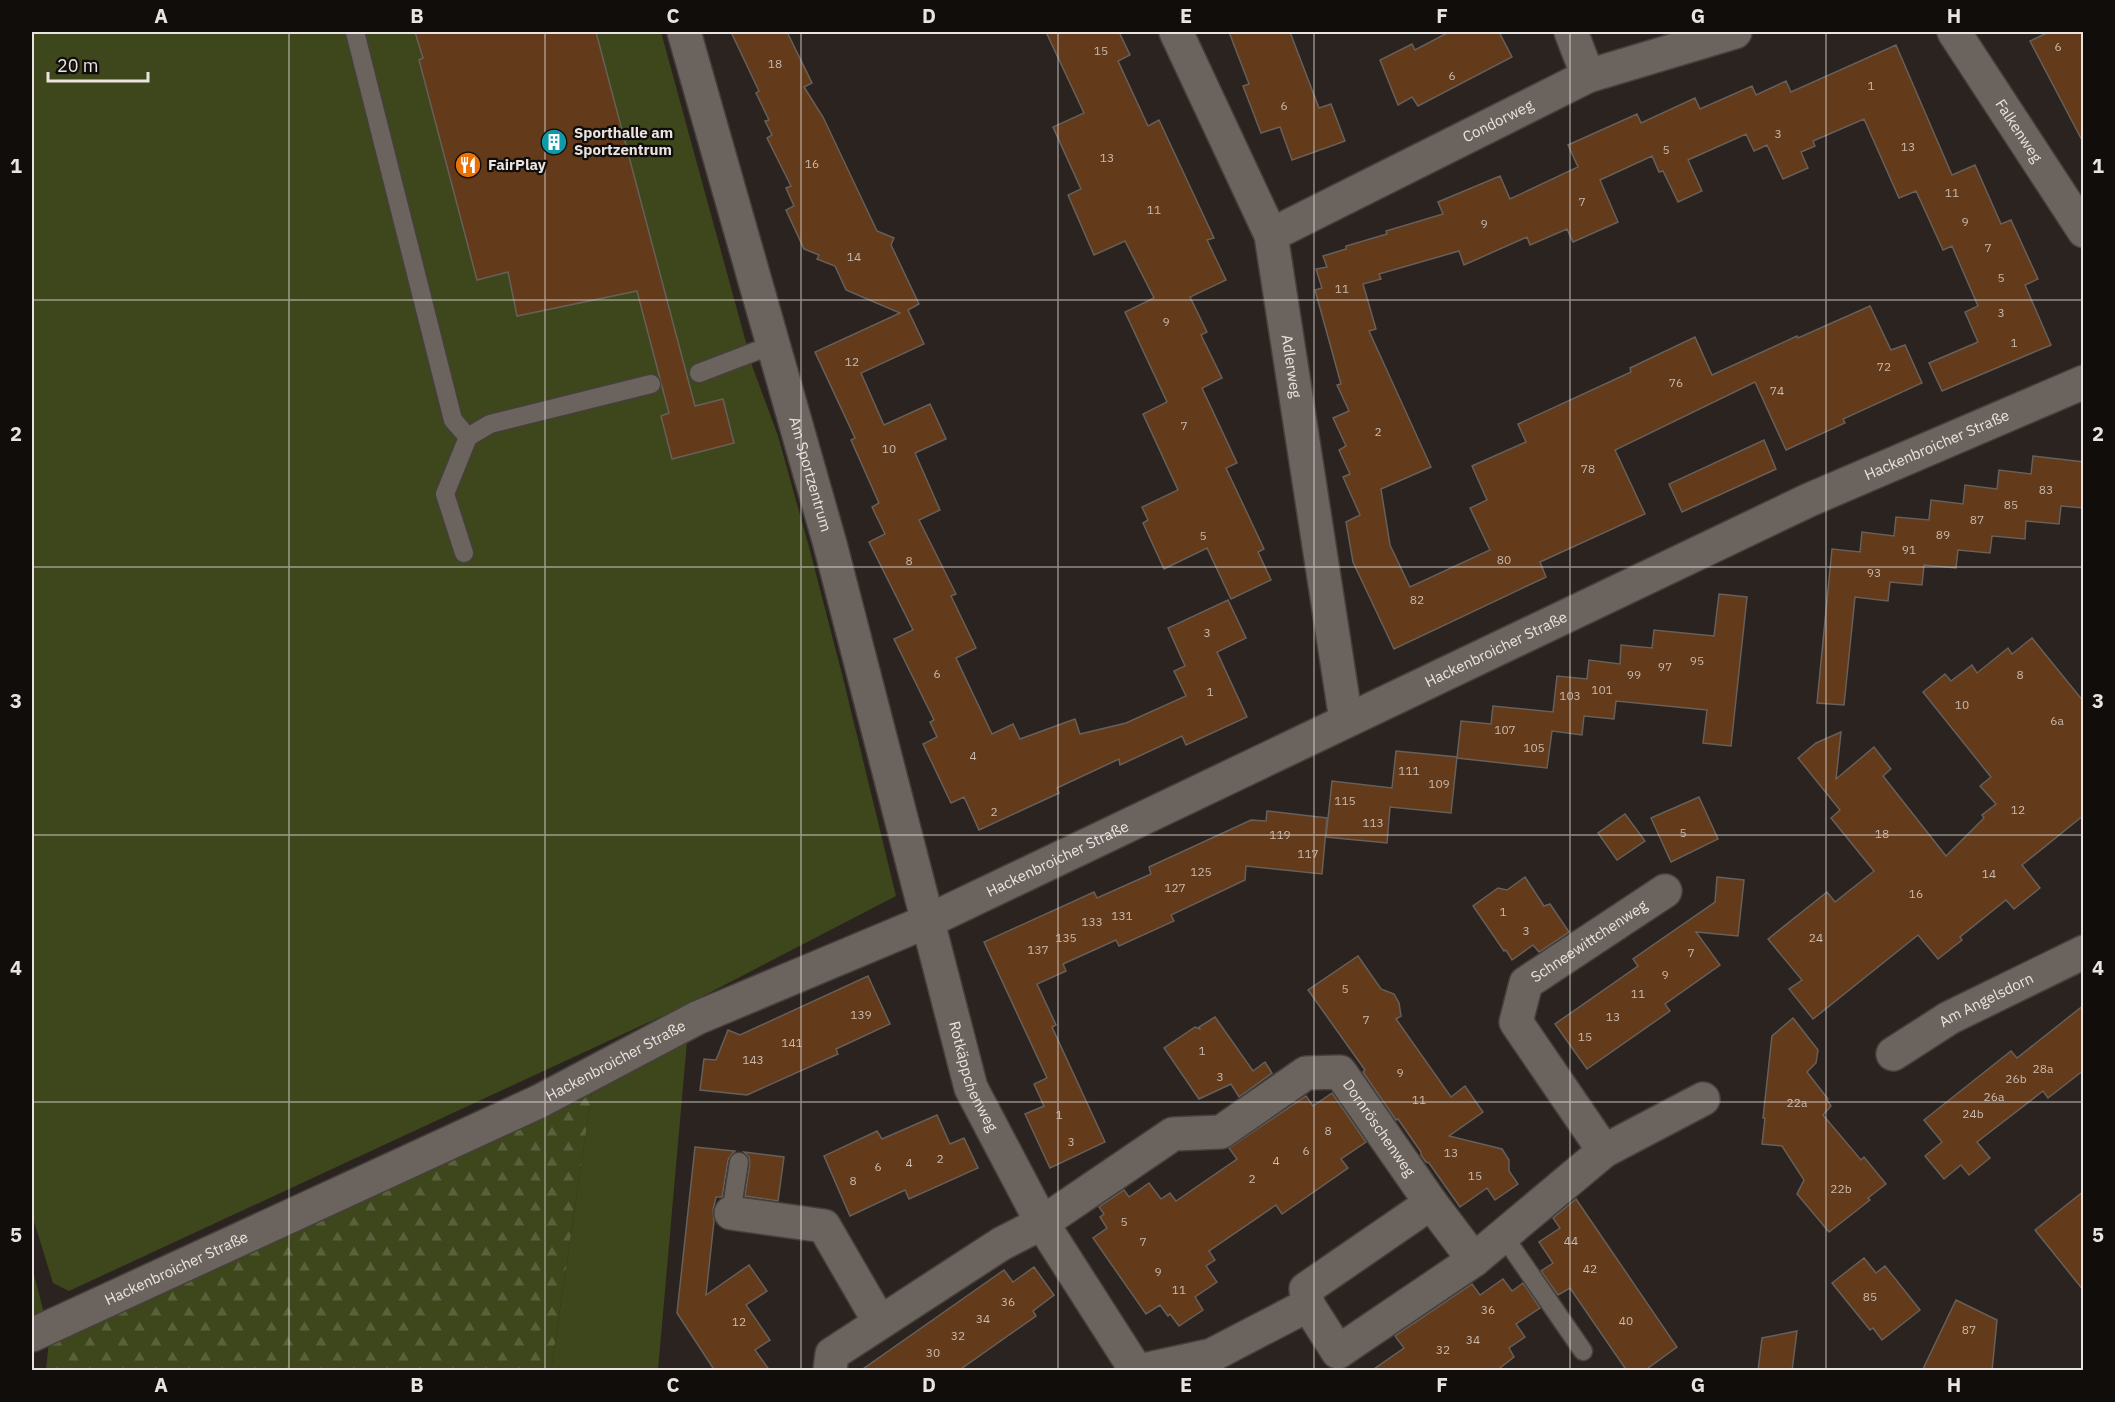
<svg xmlns="http://www.w3.org/2000/svg" width="2115" height="1402" font-family="'IBM Plex Sans',sans-serif">
	<style>
		.grass { fill: #3d471b }
		.forest { fill: url(#forest-firs) }
		.building { fill: #633a1a; stroke: #675f5a; stroke-width: 1.5 }
		.lines { fill: none; stroke-linecap: round; stroke-linejoin: round }
		.service-casing { stroke: #46403d; stroke-width: 21 }
		.minor-casing { stroke: #46403d; stroke-width: 36 }
		.service { stroke: #6b635e; stroke-width: 18 }
		.minor { stroke: #6b635e; stroke-width: 33 }
		.grid { fill: none; stroke: #e9e4e1; stroke-width: 1.5; stroke-opacity: 0.55 }
		.labels { text-anchor: middle; stroke-width: 4.5; stroke-linejoin: round; paint-order: stroke }
		.number-label { font-size: 12px; fill: #c8baaf }
		.street-label { font-size: 15px; fill: #e9e4e1; stroke: #100d0b }
		.poi-label { font-size: 15px; font-weight: bold; fill: #e9e4e1; stroke: #100d0b; text-anchor: start }
		.neatline { fill: none; stroke: #e9e4e1; stroke-width: 2 }
		.grid-label { font-size: 20px; text-anchor: middle; font-weight: bold; fill: #e9e4e1 }
	</style>
	<defs>
		<pattern id="forest-firs" width="22" height="20" patternUnits="userSpaceOnUse" patternTransform="scale(1.5)"><rect width="22" height="20" fill="#3d471b"/><path d="M5 1l3.5 6h-7zM16 11l3.5 6h-7z" fill="#59613c"/></pattern>
	</defs>
	<rect width="100%" height="100%" fill="#2a231f"/>
	<!-- grass -->
	<g class="grass">
		<polygon points="32,32 661,32 753,368 778,436 809,547 843,678 896,896 686,1005 69,1291 53,1283 32,1215"/>
		<polygon points="688,1030 658,1370 551,1370 593,1085"/>
		<polygon points="32,1267 44,1313 32,1320"/>
	</g>
	<!-- forest -->
	<polygon class="forest" points="593,1085 551,1370 46,1370 49,1341"/>
	<!-- building -->
	<g class="building">
		<polygon points="415,32 596,32 695,406 723,399 734,443 672,459 661,416 669,413 637,291 517,316 508,272 477,280 419,60 423,58"/>
		<polygon points="731,32 787,32 812,83 804,87 823,117 877,231 894,238 891,245 919,304 908,310 924,344 861,373 884,425 930,404 946,439 915,453 940,510 919,520 956,594 951,596 976,648 956,658 992,734 1013,724 1020,739 1075,719 1080,734 1126,723 1186,696 1174,671 1185,666 1168,628 1228,600 1246,638 1217,652 1247,717 1186,745 1182,736 1120,765 1119,759 1057,788 1059,793 979,830 964,797 951,803 923,744 937,737 930,722 934,720 894,639 913,630 869,542 885,534 872,507 879,503 851,440 855,438 815,352 900,313 846,290 835,266 817,259 819,255 804,249 786,210 794,206 786,188 791,186 767,138 772,135 765,121 769,120 756,93 759,91"/>
		<polygon points="1046,32 1119,32 1130,55 1118,61 1148,126 1159,120 1214,238 1207,240 1226,280 1190,297 1207,332 1201,335 1222,378 1202,388 1237,463 1226,468 1264,549 1258,552 1271,580 1231,599 1207,548 1164,569 1143,523 1148,520 1142,507 1178,490 1143,414 1167,402 1125,312 1154,298 1125,241 1094,255 1068,195 1081,189 1053,127 1084,113"/>
		<polygon points="1229,32 1290,32 1319,108 1331,104 1345,141 1292,160 1280,127 1261,133 1243,86 1249,84"/>
		<polygon points="1449,32 1499,32 1512,57 1418,106 1412,97 1398,105 1380,60 1412,44 1415,50"/>
		<polygon points="2049,32 2084,32 2084,144 2030,41"/>
		<polygon points="1896,45 1952,175 1975,165 2001,224 2011,220 2038,279 2025,285 2051,345 1942,391 1929,363 1978,342 1965,312 1978,306 1952,246 1943,250 1916,191 1899,198 1864,119 1813,141 1815,146 1801,152 1808,168 1783,179 1767,145 1754,151 1746,134 1688,160 1702,191 1678,202 1663,171 1659,172 1652,156 1600,180 1618,222 1573,242 1567,229 1530,245 1527,237 1464,265 1459,251 1379,274 1381,279 1363,284 1376,329 1369,331 1431,467 1381,489 1390,545 1410,587 1490,550 1470,508 1487,500 1472,466 1526,442 1518,424 1631,372 1630,368 1695,337 1712,375 1797,336 1798,338 1870,306 1891,350 1905,345 1922,383 1843,419 1845,423 1786,450 1755,382 1615,450 1645,514 1540,562 1546,577 1394,649 1353,562 1346,522 1360,515 1343,477 1350,474 1339,450 1346,446 1333,418 1349,411 1337,385 1341,384 1315,290 1322,288 1316,269 1327,267 1323,256 1346,249 1346,246 1387,234 1386,231 1443,214 1438,202 1500,176 1510,199 1578,167 1568,145 1637,114 1641,123 1695,98 1700,109 1752,86 1756,95 1786,81 1791,92"/>
		<polygon points="1764,440 1776,469 1682,512 1669,484"/>
		<polygon points="2033,456 2084,462 2084,508 2061,506 2059,524 2026,521 2025,539 1992,536 1990,553 1958,550 1956,568 1924,565 1922,585 1890,582 1888,601 1855,597 1844,705 1817,703 1832,549 1860,552 1862,532 1894,536 1896,517 1929,520 1931,500 1963,504 1965,485 1997,489 1999,470 2031,474"/>
		<polygon points="1719,594 1747,597 1731,746 1703,743 1707,710 1616,701 1614,719 1584,716 1582,735 1552,731 1547,768 1457,758 1461,721 1491,724 1493,706 1553,712 1557,676 1587,679 1589,660 1620,664 1621,645 1652,648 1654,630 1714,636"/>
		<polygon points="2032,638 2084,702 2084,815 2022,865 2040,888 2014,909 2006,900 1960,937 1962,940 1938,959 1918,935 1813,1019 1789,989 1802,980 1768,939 1827,892 1835,902 1874,871 1831,818 1840,810 1798,758 1816,743 1841,732 1836,779 1874,747 1891,769 1883,776 1946,856 1984,818 1982,815 1996,804 1980,786 1991,777 1923,692 1945,674 1951,681 1972,665 1977,673 2008,648 2012,654"/>
		<polygon points="1396,751 1457,757 1451,813 1390,807 1387,843 1326,837 1332,781 1392,788"/>
		<polygon points="1699,797 1718,839 1671,862 1651,818"/>
		<polygon points="1267,811 1327,818 1322,874 1246,866 1245,880 1171,915 1174,921 1119,946 1116,940 1063,964 1066,971 1037,984 1056,1025 1052,1027 1105,1142 1050,1168 1025,1114 1044,1106 1034,1084 1047,1078 984,942 1094,892 1097,898 1151,874 1149,867 1251,820 1266,821"/>
		<polygon points="1625,814 1645,841 1617,860 1598,833"/>
		<polygon points="1525,877 1544,906 1550,904 1569,932 1539,952 1533,945 1512,960 1506,950 1504,951 1473,906 1498,888 1507,890"/>
		<polygon points="1717,877 1744,880 1738,936 1696,932 1720,965 1665,1004 1670,1011 1587,1069 1555,1024 1638,966 1633,959 1715,902"/>
		<polygon points="1358,956 1381,989 1394,994 1399,1003 1401,1016 1396,1019 1451,1097 1465,1086 1483,1112 1449,1136 1502,1149 1509,1160 1509,1171 1518,1184 1495,1200 1487,1188 1460,1207 1429,1163 1426,1162 1421,1155 1421,1152 1398,1119 1396,1120 1363,1072 1365,1070 1308,990"/>
		<polygon points="868,976 890,1024 836,1049 838,1054 747,1095 700,1090 704,1059 716,1060 728,1030 740,1035"/>
		<polygon points="2084,1005 2084,1070 2048,1098 2043,1091 1977,1142 1990,1158 1969,1175 1961,1165 1944,1179 1925,1156 1942,1142 1924,1120 2011,1051 2017,1058"/>
		<polygon points="1215,1017 1253,1071 1265,1062 1272,1073 1239,1097 1231,1084 1199,1099 1164,1048 1195,1027 1200,1029 1199,1027"/>
		<polygon points="1793,1018 1818,1050 1816,1063 1807,1072 1828,1099 1827,1100 1831,1106 1823,1115 1861,1160 1864,1157 1886,1184 1868,1198 1870,1200 1829,1232 1797,1194 1804,1180 1782,1146 1762,1144 1765,1118 1763,1118 1772,1036"/>
		<polygon points="1332,1093 1366,1142 1341,1159 1348,1168 1282,1214 1276,1205 1209,1251 1215,1260 1206,1266 1217,1282 1195,1297 1203,1310 1179,1326 1170,1314 1168,1316 1160,1305 1146,1314 1093,1238 1107,1228 1100,1217 1104,1214 1099,1207 1124,1190 1129,1197 1149,1183 1161,1199 1170,1193 1176,1201 1237,1159 1229,1148 1306,1096 1313,1106"/>
		<polygon points="937,1115 950,1144 964,1138 978,1168 909,1199 905,1190 850,1216 824,1156 877,1131 882,1139"/>
		<polygon points="695,1147 735,1151 731,1155 728,1160 722,1197 716,1197 713,1210 714,1221 706,1295 749,1265 767,1291 746,1305 770,1340 755,1350 770,1371 715,1371 677,1313"/>
		<polygon points="744,1152 784,1157 778,1201 745,1196 750,1163 749,1157"/>
		<polygon points="2084,1191 2084,1291 2035,1230"/>
		<polygon points="1576,1199 1677,1347 1644,1371 1627,1371 1570,1288 1558,1295 1541,1271 1553,1263 1539,1242 1560,1228 1553,1218"/>
		<polygon points="1864,1258 1876,1273 1885,1266 1920,1310 1882,1340 1873,1328 1870,1330 1832,1283"/>
		<polygon points="1034,1267 1054,1295 1033,1311 1036,1316 958,1371 860,1371 1004,1270 1013,1282"/>
		<polygon points="1503,1279 1512,1291 1523,1283 1540,1308 1516,1324 1525,1337 1509,1348 1514,1357 1496,1371 1371,1371 1404,1348 1395,1336 1472,1284 1480,1295"/>
		<polygon points="1956,1300 1997,1320 1992,1371 1922,1371"/>
		<polygon points="1797,1331 1792,1371 1758,1371 1762,1338"/>
	</g>
	<g class="lines">
		<!-- service casing -->
		<g class="service-casing">
			<g id="service">
				<polyline points="355,32 453,420 468,437 445,494 464,553"/>
				<polyline points="699,373 772,345"/>
				<polyline points="468,437 490,424 651,384"/>
				<polyline points="731,1213 739,1162"/>
				<polyline points="1503,1235 1583,1351"/>
			</g>
		</g>
		<!-- minor casing -->
		<g class="minor-casing">
			<g id="minor">
				<path id="s1" d="M684 32 830 544 971 1088 1042 1223 1136 1370"/>
				<path id="s2" d="M1176 32 1271 235 1346 720"/>
				<polyline points="1571,32 1588,76"/>
				<path id="s3" d="M1954 32 2084 231"/>
				<path id="s4" d="M1271 235 1588 76 1735 32"/>
				<path id="s5" d="M1893 1054 1949 1018 2084 952"/>
				<path id="s6" d="M1604 1151 1516 1022 1526 983 1665 891"/>
				<polyline points="731,1213 824,1226 879,1321"/>
				<polyline points="1308,1305 1306,1289 1431,1203"/>
				<path id="s7" d="M32 1335 540 1101 697 1018 928 921 1809 500 2084 382"/>
				<path id="s8" d="M830 1370 832 1354 1001 1244 1042 1223 1173 1134 1221 1132 1306 1073 1340 1072 1431 1203 1474 1260"/>
				<polyline points="1143,1370 1212,1355 1308,1305 1338,1352 1474,1260 1604,1151 1703,1099"/>
			</g>
		</g>
		<!-- service -->
		<use href="#service" class="service"/>
		<!-- minor -->
		<use href="#minor" class="minor"/>
	</g>
	<!-- grid -->
	<path class="grid" d="M289 32V1370M545 32V1370M801 32V1370M1058 32V1370M1314 32V1370M1570 32V1370M1826 32V1370M32 300H2084M32 567H2084M32 835H2084M32 1102H2084"/>
	<!-- icons -->
	<defs>
		<g id="building-disc" transform="scale(1.35)"><circle r="9.5" fill="#0f9aa8" stroke="#100d0b"/><path d="M-4-6H4V6H1V3H-1V6H-4ZM-2.5-4.3h1.7v1.8h-1.7ZM.8-4.3h1.7v1.8H.8ZM-2.5-1h1.7V.8h-1.7ZM.8-1h1.7V.8H.8Z" fill="#fff"/></g>
		<g id="restaurant-disc" transform="scale(1.35)"><circle r="9.5" fill="#e8710a" stroke="#100d0b"/><path d="M-5-6h1v4h1v-4h1v4h1v-4h1v5L-1.5 .5V6h-2V.5L-5-1ZM5-6V6H3V1.5H1.5Q1.5-4 5-6Z" fill="#fff"/></g>
	</defs>
	<g fill-rule="evenodd">
		<use href="#building-disc" x="554" y="142"/>
		<use href="#restaurant-disc" x="468" y="165"/>
	</g>
	<g class="labels">
		<!-- number labels -->
		<g class="number-label">
			<text x="2058" y="51">6</text>
			<text x="1101" y="55">15</text>
			<text x="775" y="68">18</text>
			<text x="1452" y="80">6</text>
			<text x="1871" y="90">1</text>
			<text x="1284" y="110">6</text>
			<text x="1778" y="138">3</text>
			<text x="1908" y="151">13</text>
			<text x="1666" y="154">5</text>
			<text x="1107" y="162">13</text>
			<text x="812" y="168">16</text>
			<text x="1952" y="197">11</text>
			<text x="1582" y="206">7</text>
			<text x="1154" y="214">11</text>
			<text x="1965" y="226">9</text>
			<text x="1484" y="228">9</text>
			<text x="1988" y="252">7</text>
			<text x="854" y="261">14</text>
			<text x="2001" y="282">5</text>
			<text x="1342" y="293">11</text>
			<text x="2001" y="317">3</text>
			<text x="1166" y="326">9</text>
			<text x="2014" y="347">1</text>
			<text x="852" y="366">12</text>
			<text x="1884" y="371">72</text>
			<text x="1676" y="387">76</text>
			<text x="1777" y="395">74</text>
			<text x="1184" y="430">7</text>
			<text x="1378" y="436">2</text>
			<text x="889" y="453">10</text>
			<text x="1588" y="473">78</text>
			<text x="2046" y="494">83</text>
			<text x="2011" y="509">85</text>
			<text x="1977" y="524">87</text>
			<text x="1943" y="539">89</text>
			<text x="1203" y="540">5</text>
			<text x="1909" y="554">91</text>
			<text x="1504" y="564">80</text>
			<text x="909" y="565">8</text>
			<text x="1874" y="577">93</text>
			<text x="1417" y="604">82</text>
			<text x="1207" y="637">3</text>
			<text x="1697" y="665">95</text>
			<text x="1665" y="671">97</text>
			<text x="937" y="678">6</text>
			<text x="1634" y="679">99</text>
			<text x="2020" y="679">8</text>
			<text x="1602" y="694">101</text>
			<text x="1210" y="696">1</text>
			<text x="1570" y="700">103</text>
			<text x="1962" y="709">10</text>
			<text x="2057" y="725">6a</text>
			<text x="1505" y="734">107</text>
			<text x="1534" y="752">105</text>
			<text x="973" y="760">4</text>
			<text x="1409" y="775">111</text>
			<text x="1439" y="788">109</text>
			<text x="1345" y="805">115</text>
			<text x="2018" y="814">12</text>
			<text x="994" y="816">2</text>
			<text x="1373" y="827">113</text>
			<text x="1683" y="837">5</text>
			<text x="1882" y="838">18</text>
			<text x="1280" y="839">119</text>
			<text x="1308" y="858">117</text>
			<text x="1201" y="876">125</text>
			<text x="1989" y="878">14</text>
			<text x="1175" y="892">127</text>
			<text x="1916" y="898">16</text>
			<text x="1503" y="916">1</text>
			<text x="1122" y="920">131</text>
			<text x="1092" y="926">133</text>
			<text x="1526" y="935">3</text>
			<text x="1066" y="942">135</text>
			<text x="1816" y="942">24</text>
			<text x="1038" y="954">137</text>
			<text x="1691" y="957">7</text>
			<text x="1665" y="979">9</text>
			<text x="1345" y="993">5</text>
			<text x="1638" y="998">11</text>
			<text x="861" y="1019">139</text>
			<text x="1613" y="1021">13</text>
			<text x="1366" y="1024">7</text>
			<text x="1585" y="1041">15</text>
			<text x="792" y="1047">141</text>
			<text x="1202" y="1055">1</text>
			<text x="753" y="1064">143</text>
			<text x="2043" y="1073">28a</text>
			<text x="1400" y="1077">9</text>
			<text x="1220" y="1081">3</text>
			<text x="2016" y="1083">26b</text>
			<text x="1994" y="1101">26a</text>
			<text x="1419" y="1104">11</text>
			<text x="1797" y="1107">22a</text>
			<text x="1973" y="1118">24b</text>
			<text x="1059" y="1119">1</text>
			<text x="1328" y="1135">8</text>
			<text x="1071" y="1146">3</text>
			<text x="1306" y="1155">6</text>
			<text x="1451" y="1157">13</text>
			<text x="940" y="1163">2</text>
			<text x="1276" y="1165">4</text>
			<text x="909" y="1167">4</text>
			<text x="878" y="1171">6</text>
			<text x="1475" y="1180">15</text>
			<text x="1252" y="1183">2</text>
			<text x="853" y="1185">8</text>
			<text x="1841" y="1193">22b</text>
			<text x="1124" y="1226">5</text>
			<text x="1571" y="1245">44</text>
			<text x="1143" y="1246">7</text>
			<text x="1590" y="1273">42</text>
			<text x="1158" y="1276">9</text>
			<text x="1179" y="1294">11</text>
			<text x="1870" y="1301">85</text>
			<text x="1008" y="1306">36</text>
			<text x="1488" y="1314">36</text>
			<text x="983" y="1323">34</text>
			<text x="1626" y="1325">40</text>
			<text x="739" y="1326">12</text>
			<text x="1969" y="1334">87</text>
			<text x="958" y="1340">32</text>
			<text x="1473" y="1344">34</text>
			<text x="1443" y="1354">32</text>
			<text x="933" y="1357">30</text>
		</g>
		<!-- street labels -->
		<g class="street-label">
			<text dy="5" stroke="none"><textPath href="#s4" startOffset="254">Condorweg</textPath></text>
			<text dy="5" stroke="none"><textPath href="#s3" startOffset="118">Falkenweg</textPath></text>
			<text dy="5" stroke="none"><textPath href="#s2" startOffset="357">Adlerweg</textPath></text>
			<text dy="5" stroke="none"><textPath href="#s7" startOffset="2103">Hackenbroicher Straße</textPath></text>
			<text dy="5" stroke="none"><textPath href="#s1" startOffset="460">Am Sportzentrum</textPath></text>
			<text dy="5" stroke="none"><textPath href="#s7" startOffset="1617">Hackenbroicher Straße</textPath></text>
			<text dy="5" stroke="none"><textPath href="#s7" startOffset="1131">Hackenbroicher Straße</textPath></text>
			<text dy="5" stroke="none"><textPath href="#s6" startOffset="272">Schneewittchenweg</textPath></text>
			<text dy="5" stroke="none"><textPath href="#s5" startOffset="108">Am Angelsdorn</textPath></text>
			<text dy="5" stroke="none"><textPath href="#s7" startOffset="645">Hackenbroicher Straße</textPath></text>
			<text dy="5" stroke="none"><textPath href="#s1" startOffset="1084">Rotkäppchenweg</textPath></text>
			<text dy="5" stroke="none"><textPath href="#s8" startOffset="676">Dornröschenweg</textPath></text>
			<text dy="5" stroke="none"><textPath href="#s7" startOffset="159">Hackenbroicher Straße</textPath></text>
		</g>
		<!-- poi labels -->
		<g class="poi-label">
			<text x="574" y="138">Sporthalle am<tspan x="574" dy="17">Sportzentrum</tspan></text>
			<text x="488" y="170">FairPlay</text>
		</g>
	</g>
	<!-- border -->
	<rect width="2115" height="1402" fill="none" stroke="#100d0b" stroke-width="66"/>
	<!-- scale -->
	<path d="M48 72v9h100v-9" fill="none" stroke="#e9e4e1" stroke-width="3"/>
	<text x="57" y="72" font-size="18" fill="#e9e4e1" stroke="#100d0b" stroke-width="4.5" paint-order="stroke">20 m</text>
	<rect x="33" y="33" width="2049" height="1336" class="neatline"/>
	<g class="grid-label">
		<text x="161" y="23">A</text>
		<text x="417" y="23">B</text>
		<text x="673" y="23">C</text>
		<text x="929" y="23">D</text>
		<text x="1186" y="23">E</text>
		<text x="1442" y="23">F</text>
		<text x="1698" y="23">G</text>
		<text x="1954" y="23">H</text>
		<text x="16" y="173">1</text>
		<text x="2098" y="173">1</text>
		<text x="16" y="441">2</text>
		<text x="2098" y="441">2</text>
		<text x="16" y="708">3</text>
		<text x="2098" y="708">3</text>
		<text x="16" y="975">4</text>
		<text x="2098" y="975">4</text>
		<text x="16" y="1242">5</text>
		<text x="2098" y="1242">5</text>
		<text x="161" y="1392">A</text>
		<text x="417" y="1392">B</text>
		<text x="673" y="1392">C</text>
		<text x="929" y="1392">D</text>
		<text x="1186" y="1392">E</text>
		<text x="1442" y="1392">F</text>
		<text x="1698" y="1392">G</text>
		<text x="1954" y="1392">H</text>
	</g>
</svg>
